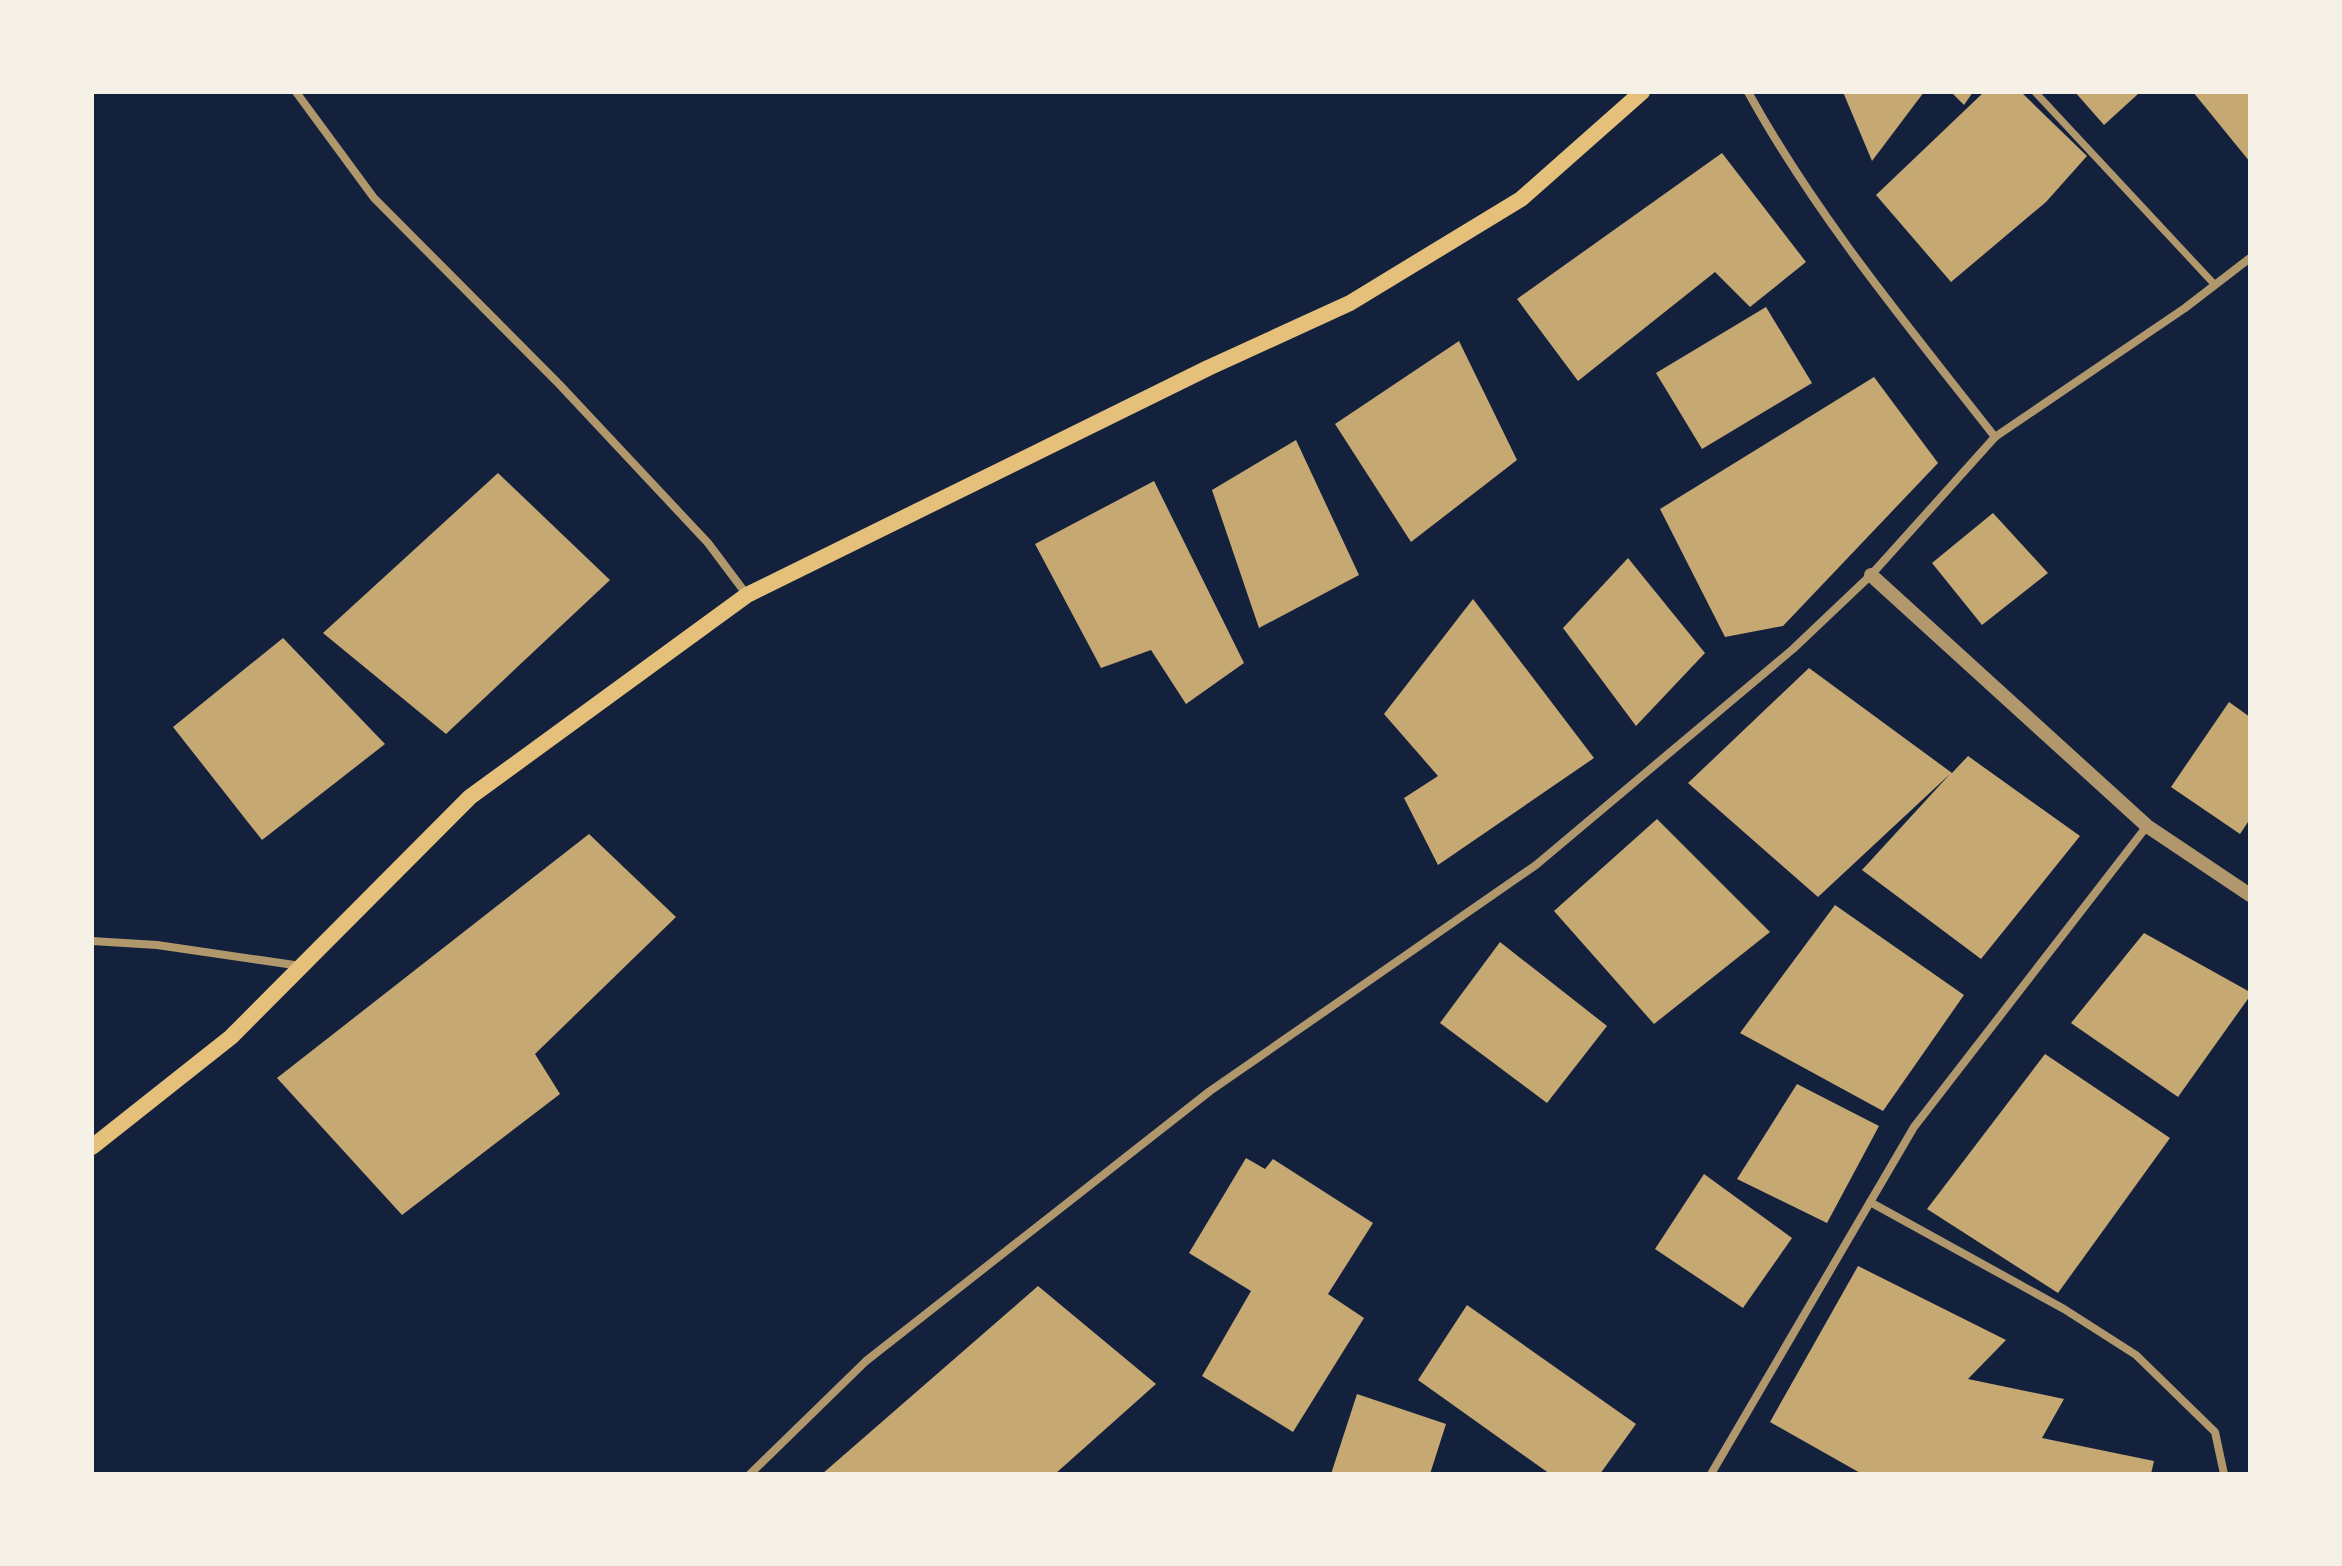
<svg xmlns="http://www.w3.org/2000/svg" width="2342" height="1566" font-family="'Archivo Narrow',sans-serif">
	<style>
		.building { fill: #c6a872 }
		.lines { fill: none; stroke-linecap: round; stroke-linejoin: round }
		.pedestrian { stroke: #b1986c; stroke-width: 7 }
		.minor { stroke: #b1986c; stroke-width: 8 }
		.tertiary { stroke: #b1986c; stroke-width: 14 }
		.secondary { stroke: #e5c07b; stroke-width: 16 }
	</style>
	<rect width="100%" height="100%" fill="#14213d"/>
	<!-- building -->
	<g class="building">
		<polygon points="1843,92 1924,92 1872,161"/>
		<polygon points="1951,92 1973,92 1964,105"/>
		<polygon points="1984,92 2021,92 2087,156 2046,202 1951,282 1876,195"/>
		<polygon points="2075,92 2137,92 2138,94 2104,125"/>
		<polygon points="2193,92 2250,92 2250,162"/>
		<polygon points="1722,153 1806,262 1750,307 1715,272 1578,381 1517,299"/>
		<polygon points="1766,307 1812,383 1702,449 1656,373"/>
		<polygon points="1459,341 1517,460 1411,542 1335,424"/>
		<polygon points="1874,377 1938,463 1783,626 1725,637 1660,509"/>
		<polygon points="1296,440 1359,575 1259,628 1212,490"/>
		<polygon points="498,473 610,580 446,734 323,633"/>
		<polygon points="1154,481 1244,663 1186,704 1151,650 1101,668 1035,544"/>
		<polygon points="1993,513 2048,573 1982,625 1932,563"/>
		<polygon points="1628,558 1705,653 1636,726 1563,628"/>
		<polygon points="1473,599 1594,758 1438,865 1404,798 1438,776 1384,714"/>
		<polygon points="283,638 385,744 262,840 173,727"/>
		<polygon points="1809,668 1952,773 1968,756 2080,836 1981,959 1862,870 1950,774 1818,897 1688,783"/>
		<polygon points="2229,702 2250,717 2250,819 2240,834 2171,787"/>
		<polygon points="1657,819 1770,932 1654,1024 1554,911"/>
		<polygon points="589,834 676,917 535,1054 560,1094 402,1215 277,1078"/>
		<polygon points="1835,905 1964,995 1883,1111 1740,1033"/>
		<polygon points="2144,933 2250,992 2250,996 2178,1097 2071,1023"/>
		<polygon points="1500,942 1607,1026 1547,1103 1440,1023"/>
		<polygon points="2045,1054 2170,1138 2058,1293 1927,1209"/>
		<polygon points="1797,1084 1879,1126 1827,1223 1737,1179"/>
		<polygon points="1246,1158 1265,1169 1273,1159 1373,1223 1328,1294 1364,1318 1293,1432 1202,1376 1251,1291 1189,1253"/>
		<polygon points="1704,1174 1792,1238 1743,1308 1655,1249"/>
		<polygon points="1858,1266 2006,1340 1968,1379 2064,1399 2042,1438 2154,1461 2151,1474 1862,1474 1770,1422"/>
		<polygon points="1038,1286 1156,1384 1055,1474 822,1474"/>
		<polygon points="1467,1305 1636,1424 1600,1474 1550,1474 1418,1380"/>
		<polygon points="1357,1394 1446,1424 1430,1474 1331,1474"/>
	</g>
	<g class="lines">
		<!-- pedestrian -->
		<polyline class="pedestrian" points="2035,92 2215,285"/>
		<!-- minor -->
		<g class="minor">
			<polyline points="296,92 374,198 559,384 708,543 747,595"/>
			<path d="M1748 92C1817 217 1908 326 1995 437"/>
			<polyline points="92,941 157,945 301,966"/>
			<polyline points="1870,1202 2064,1309 2136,1355 2215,1432 2224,1474"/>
			<polyline points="750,1474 866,1361 1210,1091 1536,865 1793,649 1871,575 1995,437 2185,308 2250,258"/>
			<polyline points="1711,1474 1914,1127 2147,826"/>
		</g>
		<!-- tertiary -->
		<polyline class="tertiary" points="1871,575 2147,826 2250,895"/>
		<!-- secondary -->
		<polyline class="secondary" points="92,1147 231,1037 470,797 747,595 1208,368 1350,303 1521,199 1642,92"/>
	</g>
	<!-- border -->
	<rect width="2342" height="1566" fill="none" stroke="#f6f1e7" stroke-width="188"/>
</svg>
